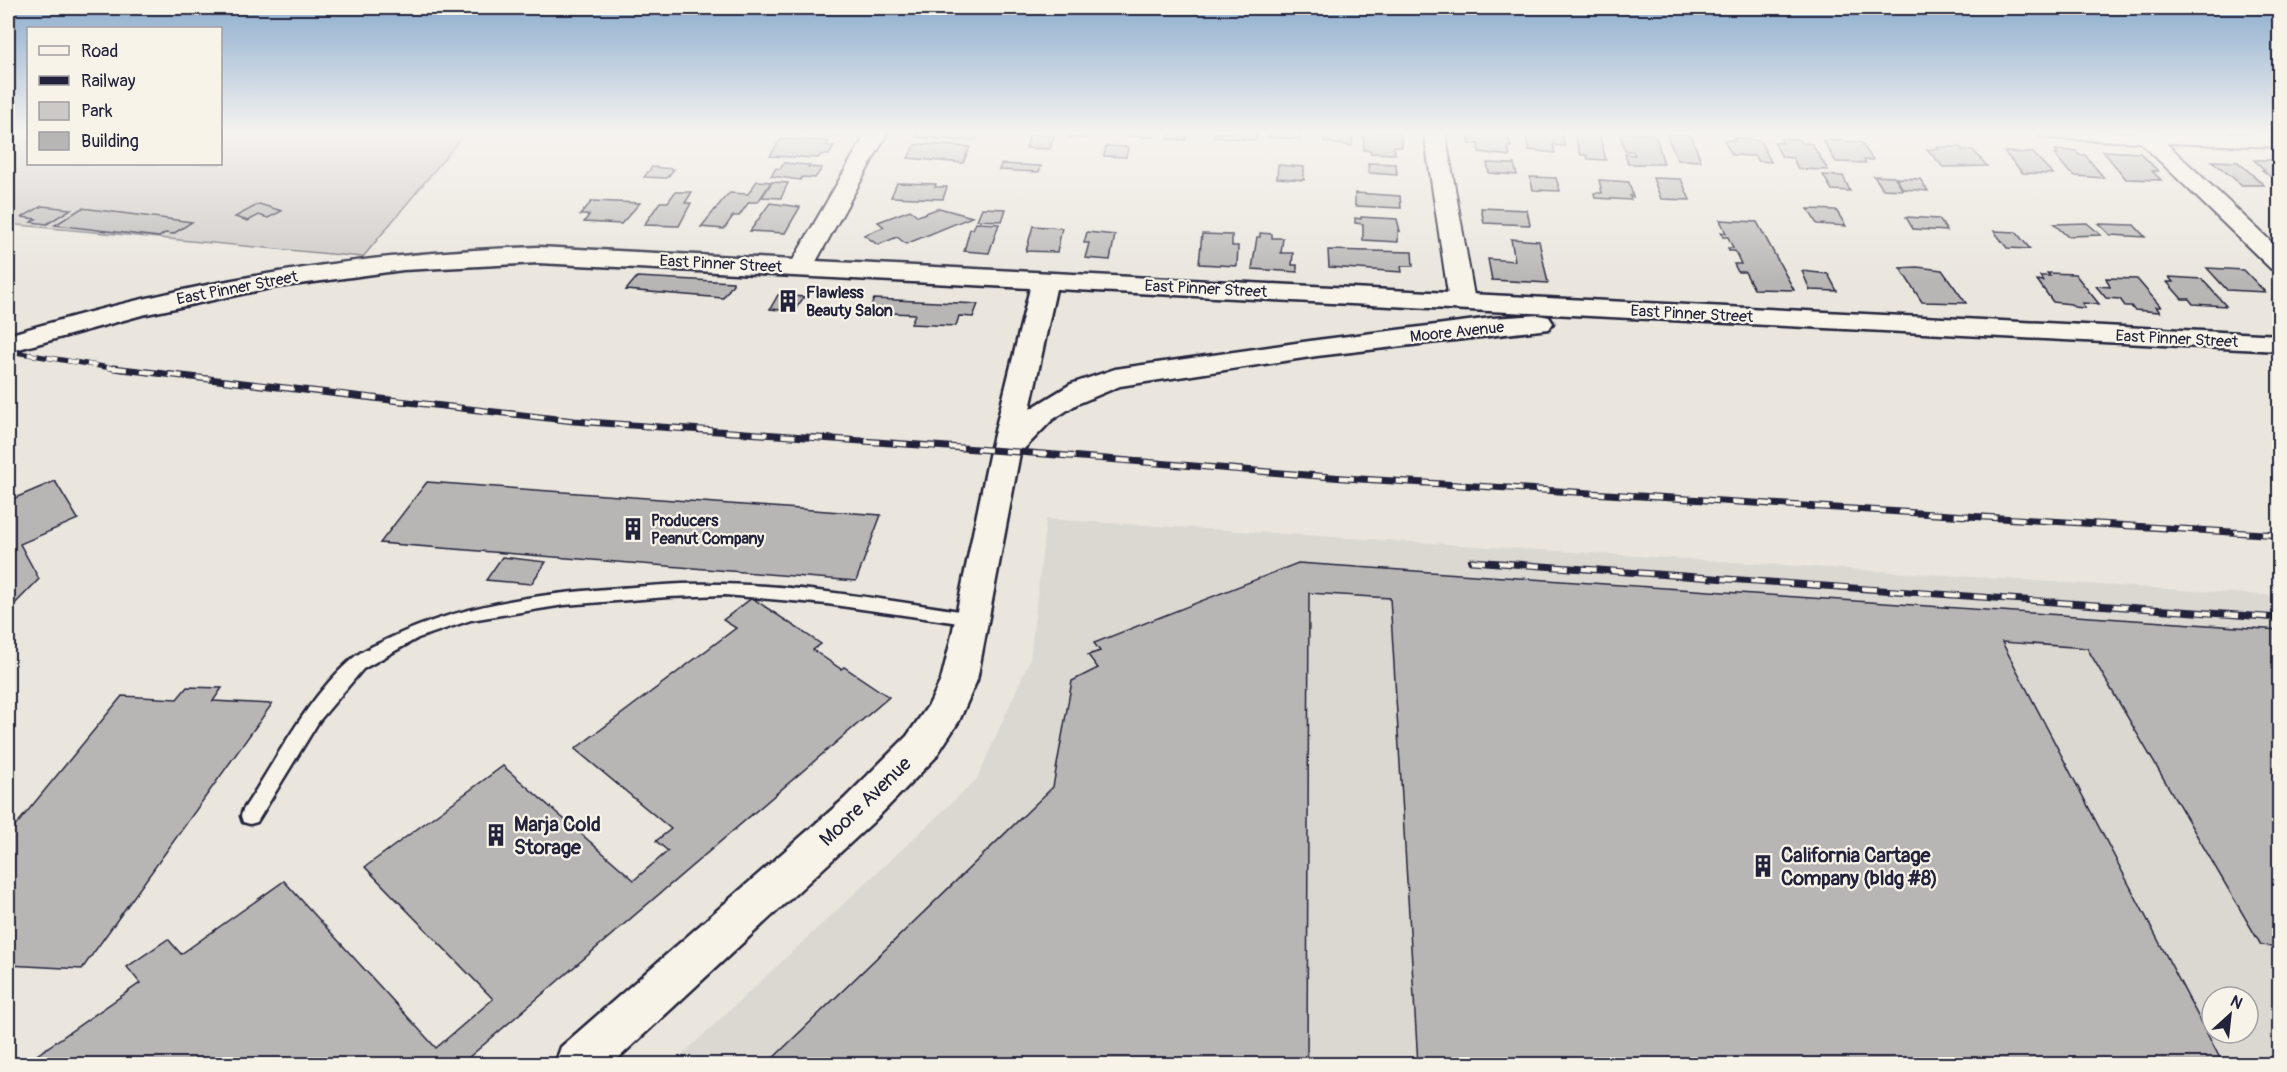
<svg xmlns="http://www.w3.org/2000/svg" width="2287" height="1072" font-family="Pangolin,sans-serif">
	<style>
		.built { fill: #dbd8d2; fill-rule: evenodd }
		.green { fill: #cdc9c6; stroke: #787680; stroke-width: 1.5 }
		.building { fill: #b8b6b5; stroke: #22223b; stroke-width: 1.5 }
		.lines { fill: none; stroke-linecap: round; stroke-linejoin: round }
		.lane-casing { stroke: #22223b; stroke-width: 5 }
		.street-casing { stroke: #22223b; stroke-width: 4 }
		.secondary-casing { stroke: #22223b; stroke-width: 5 }
		.lane { fill: #f7f3e8; fill-rule: evenodd }
		.street { fill: #f7f3e8; fill-rule: evenodd }
		.secondary { fill: #f7f3e8; fill-rule: evenodd }
		.rail-far1-casing { stroke: #22223b; stroke-width: 5 }
		.rail-casing { stroke: #22223b; stroke-width: 7 }
		.rail-far1 { stroke: #f7f3e8; stroke-width: 4; stroke-dasharray: 10; stroke-linecap: butt }
		.rail { stroke: #f7f3e8; stroke-width: 4.5; stroke-dasharray: 14; stroke-linecap: butt }
		.labels { text-anchor: middle; stroke-width: 4.5; stroke-linejoin: round; paint-order: stroke }
		.street-label { font-size: 16px; fill: #22223b; stroke: #f7f3e8 }
		.poi-label { font-size: 16px; font-weight: bold; fill: #22223b; stroke: #f7f3e8; text-anchor: start }
		.near-street-label { font-size: 20px; fill: #22223b; stroke: #f7f3e8 }
		.near-poi-label { font-size: 20px; font-weight: bold; fill: #22223b; stroke: #f7f3e8; text-anchor: start }
	</style>
	<rect width="100%" height="100%" fill="#eae6de"/>
	<filter id="ink" filterUnits="userSpaceOnUse"><feTurbulence type="fractalNoise" baseFrequency=".0167" numOctaves="2"/><feDisplacementMap in="SourceGraphic" scale="12" xChannelSelector="R" yChannelSelector="G"/><feConvolveMatrix kernelMatrix="1 2 1 2 8 2 1 2 1" color-interpolation-filters="sRGB"/></filter>
	<g filter="url(#ink)">
		<!-- built -->
		<path class="built" d="M1046 519 2279 596V1064H672L977 779 1030 659ZM2212 997H2248V1033H2212Z"/>
		<!-- green -->
		<polygon class="green" points="8,132 28,132 28,164 220,164 221,132 466,132 363,257 8,224"/>
		<!-- building -->
		<g class="building">
			<polygon points="792,132 844,132 842,136 791,133"/>
			<polygon points="918,132 979,132 976,140 958,140 916,137"/>
			<polygon points="1064,132 1088,132 1086,138 1068,137 1069,134 1063,134"/>
			<polygon points="1119,132 1155,132 1154,137 1129,136 1130,134"/>
			<polygon points="1170,132 1197,132 1187,133 1186,140 1168,139"/>
			<polygon points="1215,132 1257,132 1256,140 1214,137"/>
			<polygon points="1268,132 1300,132 1300,139 1268,137"/>
			<polygon points="1333,132 1353,132 1352,146 1324,142 1324,133"/>
			<polygon points="1363,132 1400,132 1402,147 1394,146 1395,154 1371,153 1370,150 1364,150"/>
			<polygon points="1474,132 1507,132 1511,147 1508,147 1510,156 1479,152 1478,144 1470,144 1468,136 1475,136"/>
			<polygon points="1525,132 1562,133 1565,146 1553,145 1555,153 1529,150"/>
			<polygon points="1573,132 1596,132 1599,134 1606,160 1588,159 1587,155 1581,155"/>
			<polygon points="1622,133 1652,134 1656,137 1664,164 1628,164 1625,154 1635,155 1633,151 1625,151 1620,135 1623,135"/>
			<polygon points="1666,134 1691,135 1701,161 1678,160"/>
			<polygon points="1030,135 1054,136 1050,149 1026,148"/>
			<polygon points="1733,137 1760,141 1771,162 1758,161 1754,156 1732,155 1724,140 1735,140"/>
			<polygon points="1780,138 1798,139 1801,143 1812,144 1828,170 1798,169 1793,158 1782,157 1774,142 1783,143"/>
			<polygon points="781,139 829,141 826,146 834,146 829,155 820,155 818,158 770,156"/>
			<polygon points="1823,140 1861,142 1873,160 1864,160 1866,163 1836,162"/>
			<polygon points="915,145 923,144 970,147 963,163 908,158"/>
			<polygon points="1106,146 1128,147 1126,157 1104,156"/>
			<polygon points="1937,147 1960,147 1962,150 1973,150 1987,166 1943,167 1927,149 1939,149"/>
			<polygon points="2055,150 2076,151 2079,155 2085,155 2104,178 2076,176 2070,173 2054,154 2058,154"/>
			<polygon points="2103,151 2140,153 2158,171 2152,171 2161,180 2126,179"/>
			<polygon points="2004,152 2033,153 2053,174 2023,173"/>
			<polygon points="2254,160 2280,160 2280,184 2262,170 2265,170"/>
			<polygon points="2212,161 2238,162 2264,185 2242,185"/>
			<polygon points="784,163 810,165 808,167 822,168 815,178 802,177 800,180 771,176 776,168 780,169"/>
			<polygon points="1368,163 1396,164 1397,175 1369,173"/>
			<polygon points="1487,163 1514,164 1517,175 1489,173"/>
			<polygon points="1001,164 1041,166 1039,172 999,170"/>
			<polygon points="1278,165 1304,167 1304,180 1277,178"/>
			<polygon points="652,167 674,169 667,178 644,177"/>
			<polygon points="1823,175 1843,176 1850,191 1832,190"/>
			<polygon points="1874,176 1894,177 1903,190 1883,189"/>
			<polygon points="1530,177 1556,178 1560,191 1533,190"/>
			<polygon points="1653,178 1681,179 1690,200 1661,199"/>
			<polygon points="1896,178 1920,179 1928,191 1903,189"/>
			<polygon points="1599,180 1629,182 1633,197 1630,196 1631,200 1595,198 1594,193 1602,193"/>
			<polygon points="757,181 771,182 758,202 749,202 739,216 733,216 724,229 701,227 726,196 730,193 748,194"/>
			<polygon points="772,182 788,183 781,198 762,197"/>
			<polygon points="897,183 936,184 935,187 947,187 943,199 891,197"/>
			<polygon points="675,192 692,192 685,203 691,203 679,226 644,225 660,202 668,202"/>
			<polygon points="1355,193 1400,196 1401,208 1355,206"/>
			<polygon points="592,201 640,203 621,224 584,222 589,215 580,215"/>
			<polygon points="770,203 800,207 785,233 750,231"/>
			<polygon points="259,204 282,211 268,218 259,215 248,221 235,217"/>
			<polygon points="42,206 71,209 47,224 31,222 36,219 22,217"/>
			<polygon points="82,208 192,222 173,234 165,233 159,237 55,225"/>
			<polygon points="939,208 972,217 906,244 897,237 878,245 864,235 884,227 878,222 910,210 918,216"/>
			<polygon points="982,208 1006,209 1002,221 977,220"/>
			<polygon points="1481,208 1527,210 1530,225 1484,223"/>
			<polygon points="1808,209 1836,210 1846,226 1817,224"/>
			<polygon points="1361,217 1397,219 1400,231 1398,230 1398,242 1363,240 1363,224 1355,223 1355,218 1361,219"/>
			<polygon points="1906,217 1939,219 1947,231 1913,229"/>
			<polygon points="1720,220 1757,222 1794,290 1754,289 1745,272 1738,272 1734,264 1741,264 1735,251 1729,251 1728,248 1733,248 1728,237 1723,237 1721,232 1726,233"/>
			<polygon points="976,223 999,224 989,253 964,251 970,229 973,229"/>
			<polygon points="2087,223 2101,235 2067,236 2054,224"/>
			<polygon points="2099,224 2134,225 2145,237 2110,235"/>
			<polygon points="1033,226 1062,228 1057,252 1026,251"/>
			<polygon points="1994,231 2016,232 2030,249 2007,248"/>
			<polygon points="1087,232 1115,235 1110,260 1085,258 1089,243 1084,243"/>
			<polygon points="1260,233 1272,234 1272,238 1283,238 1281,253 1293,253 1292,265 1297,265 1297,272 1252,269 1257,237 1260,237"/>
			<polygon points="1202,234 1232,235 1232,246 1238,246 1237,266 1199,264"/>
			<polygon points="1511,239 1539,241 1548,283 1492,280 1488,259 1515,261"/>
			<polygon points="1328,250 1412,252 1413,266 1401,266 1402,272 1329,267"/>
			<polygon points="1917,267 1942,270 1966,303 1922,302 1900,268"/>
			<polygon points="2207,268 2244,270 2265,292 2227,290"/>
			<polygon points="1802,271 1828,274 1837,291 1810,290"/>
			<polygon points="2047,273 2075,274 2099,304 2082,303 2085,308 2074,307 2071,304 2053,302 2037,280 2043,281 2040,276 2050,276"/>
			<polygon points="637,277 733,282 733,284 723,298 626,290"/>
			<polygon points="2169,277 2202,279 2226,306 2193,304 2189,299 2182,299 2167,282 2173,282"/>
			<polygon points="2106,278 2137,279 2161,307 2156,307 2160,312 2134,310 2131,306 2125,306 2120,299 2106,298 2096,286 2110,287"/>
			<polygon points="778,295 804,297 794,311 770,309"/>
			<polygon points="874,299 978,304 973,317 959,316 956,326 911,324 915,314 868,312"/>
			<polygon points="55,481 78,519 20,544 39,579 8,611 8,501"/>
			<polygon points="427,482 881,515 856,581 380,543"/>
			<polygon points="502,557 546,562 531,584 486,580"/>
			<polygon points="1298,563 2280,630 2280,947 2261,945 2087,648 2002,642 2223,1064 1418,1064 1390,598 1309,593 1307,1064 767,1064 1053,787 1072,681 1098,668 1088,655 1100,651 1094,643"/>
			<polygon points="752,598 821,644 813,650 841,669 844,667 889,697 461,1064 24,1064 140,983 127,967 168,939 181,954 284,881 436,1048 493,999 365,867 503,766 634,880 668,851 656,841 671,829 575,749 736,628 723,620"/>
			<polygon points="187,687 222,688 213,701 272,704 82,969 8,965 8,835 122,696 177,699"/>
		</g>
		<g class="lines">
			<!-- lane casing -->
			<g class="lane-casing">
				<path id="lane" d="M682 584C780 581 877 599 973 613L979 615 981 619 979 623 973 625 827 604 725 595 668 597 564 605 471 620 418 638 363 669 319 721 257 822 250 824 243 822 241 816 243 810C277 759 306 699 352 659 362 650 376 645 388 639 479 595 583 590 682 584Z"/>
			</g>
			<!-- street casing -->
			<g class="street-casing">
				<g id="street">
					<polygon points="867,132 888,132 813,267 810,272 801,274 792,272 789,267"/>
					<polygon points="1424,132 1445,132 1475,301 1471,306 1462,309 1453,306 1449,301"/>
					<polygon points="2037,132 2208,132 2280,135 2280,147 2166,143 2280,250 2280,271 2271,269 2140,142 2047,138 2040,136"/>
				</g>
			</g>
			<!-- secondary casing -->
			<g class="secondary-casing">
				<path id="secondary" d="M538 247 2280 335V351L1056 289 1030 409 1071 384 1115 369 1317 340 1492 318 1539 315 1549 317 1553 323 1549 329 1317 356 1120 386 1077 404 1052 420 1020 453 977 680 959 721 935 758 872 823 612 1064H555L561 1047 844 799 907 736 930 703 941 680 950 644 990 451 1030 288 538 263 403 270 270 288 142 315 8 352V335C186 282 352 253 538 247Z"/>
			</g>
			<!-- lane -->
			<use href="#lane" class="lane"/>
			<!-- street -->
			<use href="#street" class="street"/>
			<!-- secondary -->
			<use href="#secondary" class="secondary"/>
			<!-- rail-far1 casing -->
			<g class="rail-far1-casing">
				<polyline id="rail-far1" points="8,351 123,370"/>
			</g>
			<!-- rail casing -->
			<g class="rail-casing">
				<g id="rail">
					<polyline points="113,368 574,421 1005,451 1344,478 2280,535"/>
					<polyline points="1471,561 2280,618"/>
				</g>
			</g>
			<!-- rail-far1 -->
			<use href="#rail-far1" class="rail-far1"/>
			<!-- rail -->
			<use href="#rail" class="rail"/>
		</g>
	</g>
	<!-- sky -->
	<linearGradient id="sky" x2="0" y2="1"><stop stop-color="#8dadce"/><stop offset="0.47" stop-color="#f6f4f0"/><stop offset="1" stop-color="#f6f4f0" stop-opacity="0"/></linearGradient>
	<rect width="2287" height="282" fill="url(#sky)"/>
	<!-- icons -->
	<defs>
		<g id="building-bare" transform="scale(1.8)"><path d="M-4-6H4V6H1V3H-1V6H-4ZM-2.5-4.3h1.7v1.8h-1.7ZM.8-4.3h1.7v1.8H.8ZM-2.5-1h1.7V.8h-1.7ZM.8-1h1.7V.8H.8Z" fill="#22223b" stroke="#f7f3e8" stroke-width="2.5" paint-order="stroke"/></g>
	</defs>
	<g fill-rule="evenodd">
		<use href="#building-bare" x="788" y="301"/>
		<use href="#building-bare" x="633" y="529"/>
		<use href="#building-bare" x="496" y="835"/>
		<use href="#building-bare" x="1763" y="866"/>
	</g>
	<g class="labels">
		<!-- street labels -->
		<g class="street-label">
			<text transform="translate(721 263) rotate(3)" y="6">East Pinner Street</text>
			<text transform="translate(237 287) rotate(-11)" y="6">East Pinner Street</text>
			<text transform="translate(1206 288) rotate(3)" y="6">East Pinner Street</text>
			<text transform="translate(1692 313) rotate(3)" y="6">East Pinner Street</text>
			<text transform="translate(1457 331) rotate(-6)" y="6">Moore Avenue</text>
			<text transform="translate(2177 338) rotate(3)" y="6">East Pinner Street</text>
		</g>
		<!-- poi labels -->
		<g class="poi-label">
			<text x="806" y="298">Flawless<tspan x="806" dy="18">Beauty Salon</tspan></text>
			<text x="651" y="526">Producers<tspan x="651" dy="18">Peanut Company</tspan></text>
		</g>
		<!-- near-street labels -->
		<g class="near-street-label">
			<text transform="translate(865 801) rotate(-44)" y="7">Moore Avenue</text>
		</g>
		<!-- near-poi labels -->
		<g class="near-poi-label">
			<text x="514" y="831">Marja Cold<tspan x="514" dy="23">Storage</tspan></text>
			<text x="1781" y="862">California Cartage<tspan x="1781" dy="23">Company (bldg #8)</tspan></text>
		</g>
	</g>
	<!-- margin -->
	<rect width="2287" height="1072" fill="none" stroke="#f7f3e8" stroke-width="30"/>
	<rect x="15" y="15" width="2257" height="1042" fill="none" stroke="#22223b" stroke-width="2" filter="url(#ink)"/>
	<!-- legend -->
	<rect x="27" y="27" width="195" height="138" fill="#f7f3e8" stroke="#a29fa3" stroke-width="1.5"/>
	<rect x="39" y="46" width="30" height="9" fill="#f7f3e8" stroke="#a29fa3" stroke-width="1.5"/>
	<text x="81" y="57" font-size="18" fill="#22223b">Road</text>
	<rect x="39" y="76" width="30" height="9" fill="#22223b" stroke="#a29fa3" stroke-width="1.5"/>
	<text x="81" y="87" font-size="18" fill="#22223b">Railway</text>
	<rect x="39" y="102" width="30" height="18" fill="#cdc9c6" stroke="#a29fa3" stroke-width="1.5"/>
	<text x="81" y="117" font-size="18" fill="#22223b">Park</text>
	<rect x="39" y="132" width="30" height="18" fill="#b8b6b5" stroke="#a29fa3" stroke-width="1.5"/>
	<text x="81" y="147" font-size="18" fill="#22223b">Building</text>
	<!-- north arrow -->
	<g transform="translate(2230 1015) rotate(27)"><circle r="28" fill="#f7f3e8" stroke="#a29fa3" stroke-width="1.5"/>
	<path d="M0-4.5L10 22L0 15L-10 22Z" fill="#22223b"/>
	<text y="-9" font-size="16" font-weight="bold" text-anchor="middle" fill="#22223b">N</text>
	</g>
</svg>
